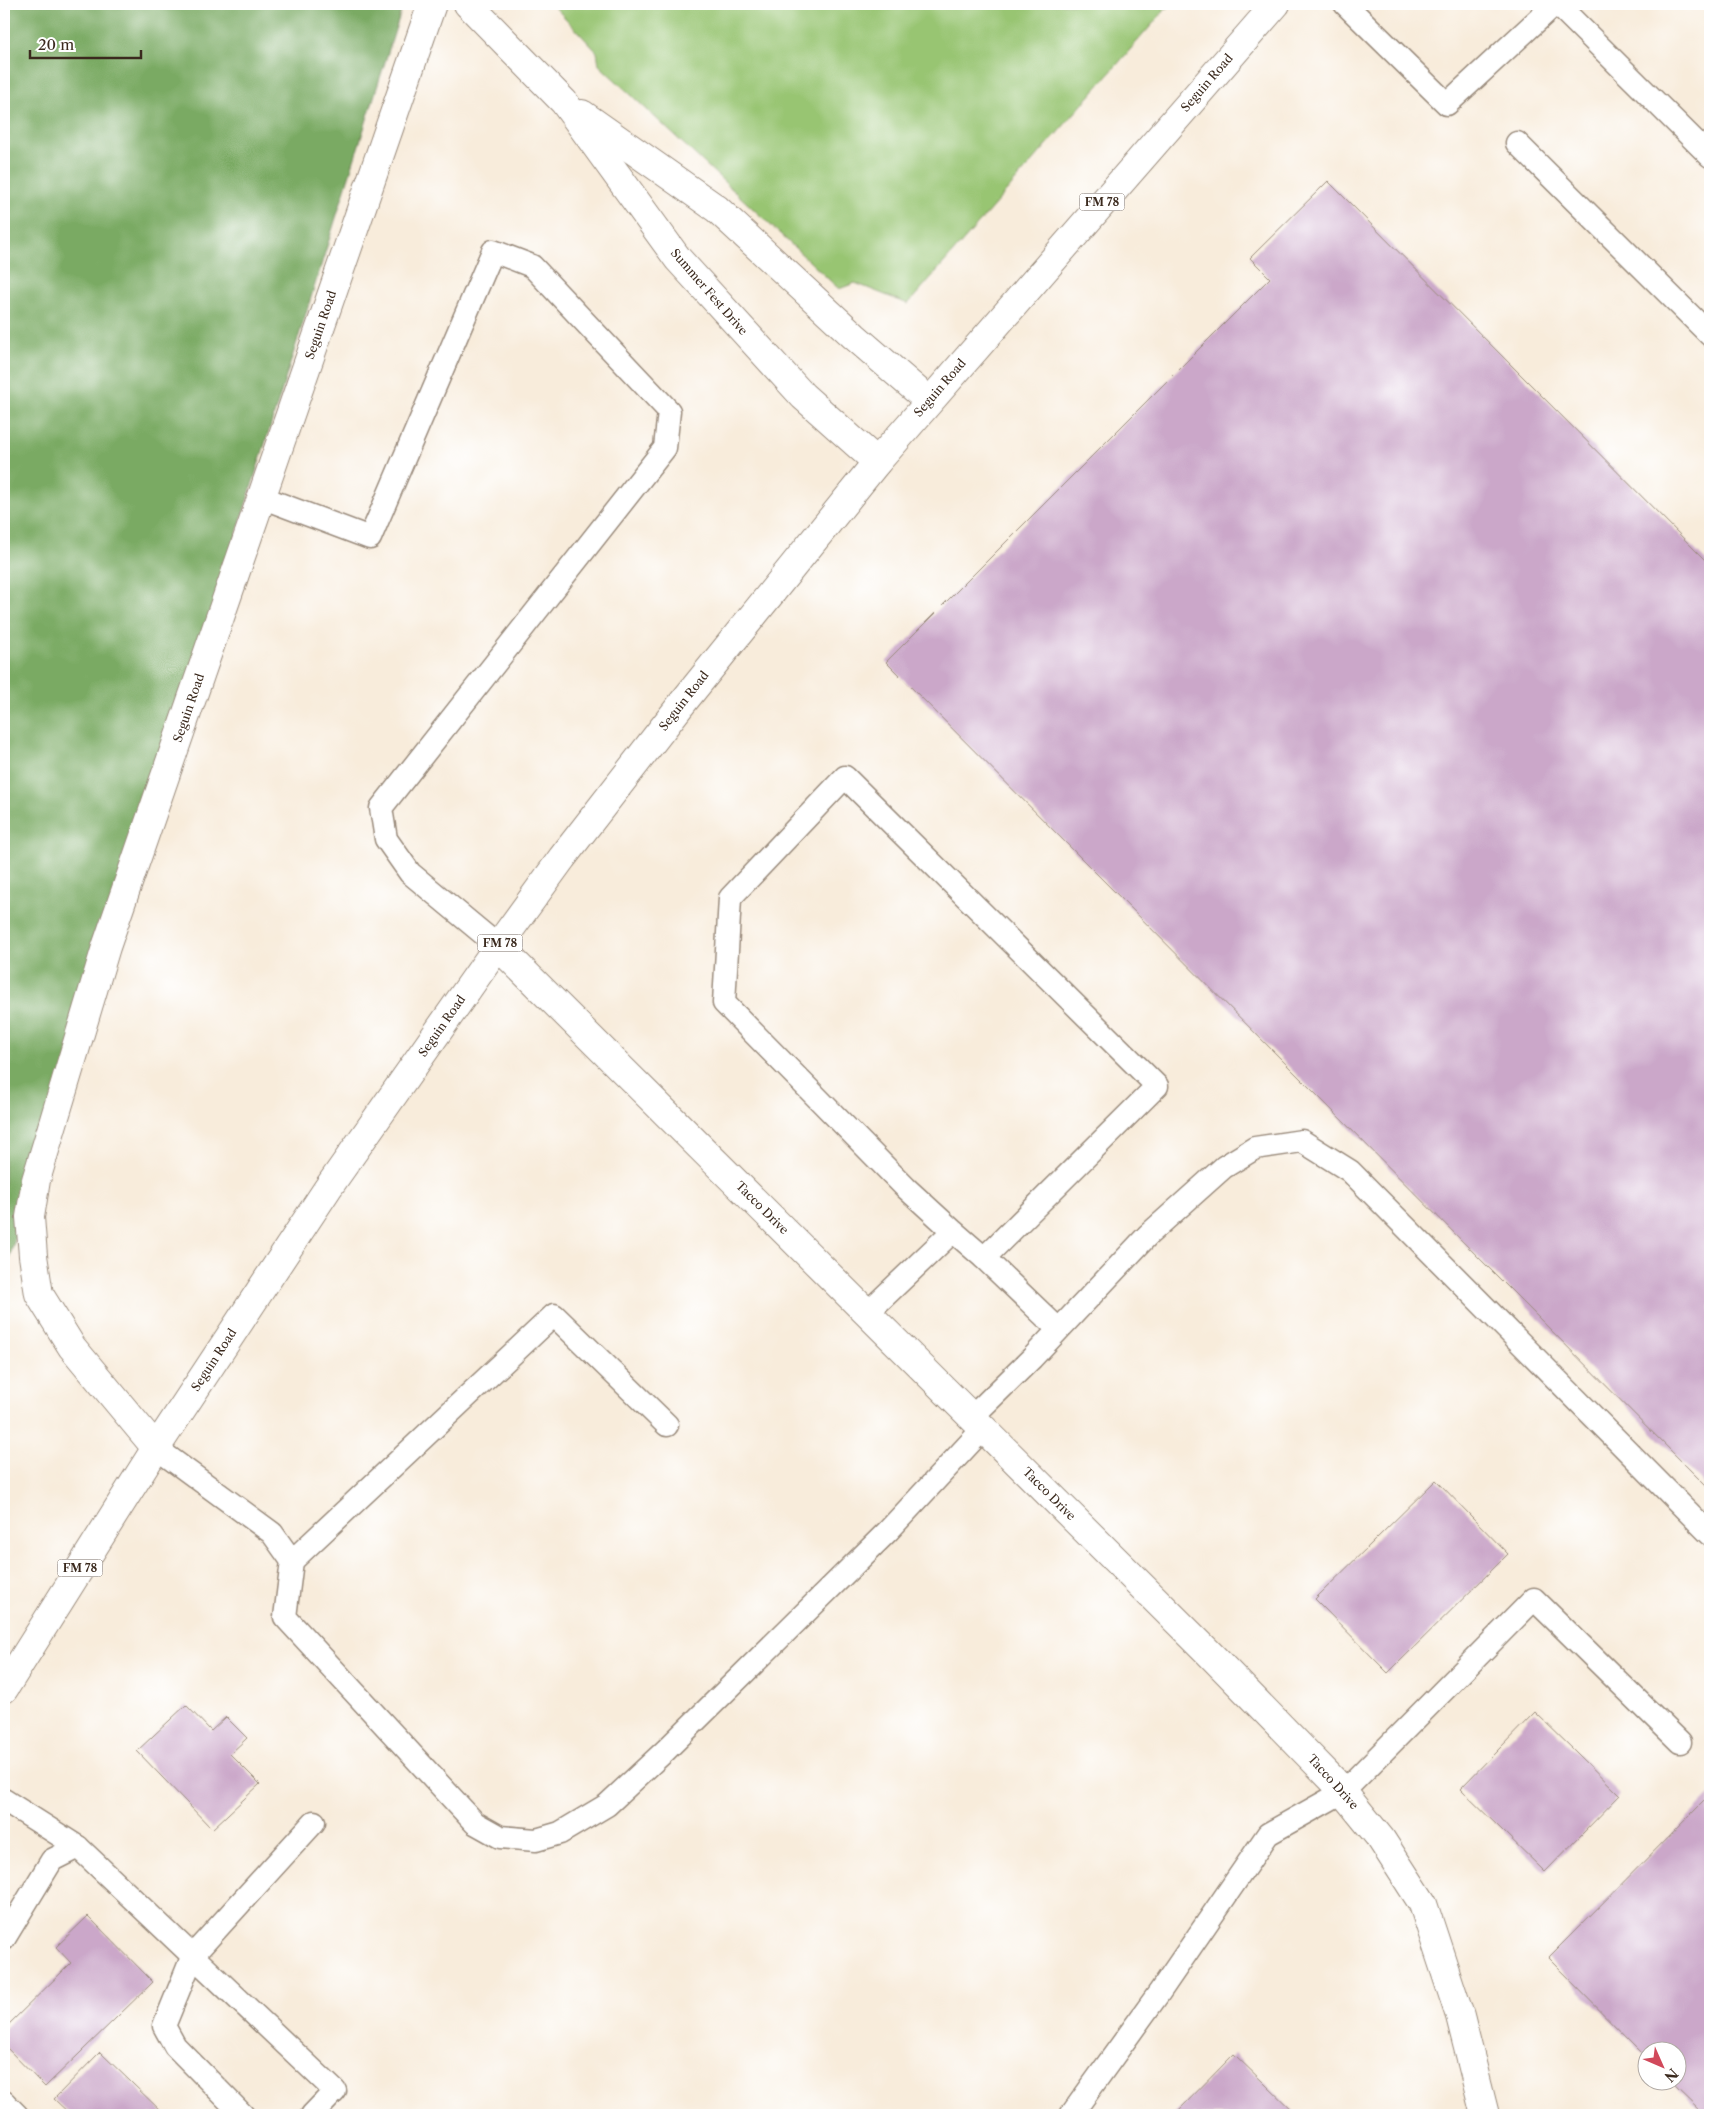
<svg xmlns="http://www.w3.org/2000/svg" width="1714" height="2119" font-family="'Libre Caslon Text',serif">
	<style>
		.green { fill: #98c572; stroke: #6a7848 }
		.forest { fill: #7aaa64; stroke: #5a6a41 }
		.building { fill: #cba7c9 }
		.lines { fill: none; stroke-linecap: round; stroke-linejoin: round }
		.service-casing { stroke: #9a8b7c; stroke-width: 25 }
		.minor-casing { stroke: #9a8b7c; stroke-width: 30 }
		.tertiary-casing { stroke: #9a8b7c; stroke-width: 30 }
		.primary-casing { stroke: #9a8b7c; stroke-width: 30 }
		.service { stroke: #fff; stroke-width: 22 }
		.minor { stroke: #fff; stroke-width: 28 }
		.tertiary { stroke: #fff; stroke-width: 28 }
		.primary { stroke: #fff; stroke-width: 28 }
		.labels { text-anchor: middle; stroke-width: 4.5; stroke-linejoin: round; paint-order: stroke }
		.shield { fill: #fff; stroke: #766a62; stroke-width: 1 }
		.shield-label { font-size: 11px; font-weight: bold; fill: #3b2a1e }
		.street-label { font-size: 12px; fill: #3b2a1e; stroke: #fff }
	</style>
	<rect width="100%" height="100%" fill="#fff"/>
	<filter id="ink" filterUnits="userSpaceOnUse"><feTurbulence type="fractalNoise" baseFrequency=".02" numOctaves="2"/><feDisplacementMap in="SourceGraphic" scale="10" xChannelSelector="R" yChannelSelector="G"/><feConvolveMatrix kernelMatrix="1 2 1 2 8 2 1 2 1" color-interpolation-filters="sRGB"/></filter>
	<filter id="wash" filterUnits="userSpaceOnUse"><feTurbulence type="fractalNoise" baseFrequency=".0096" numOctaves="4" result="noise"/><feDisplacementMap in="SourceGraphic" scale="20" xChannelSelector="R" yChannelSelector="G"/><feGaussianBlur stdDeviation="1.12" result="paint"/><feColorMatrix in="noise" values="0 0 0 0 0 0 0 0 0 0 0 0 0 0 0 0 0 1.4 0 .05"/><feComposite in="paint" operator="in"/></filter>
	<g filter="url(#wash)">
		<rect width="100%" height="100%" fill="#f8ecdb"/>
		<!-- green -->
		<polygon class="green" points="552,4 1170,4 908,304 855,283 839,289 599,65 597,52"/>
		<!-- forest -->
		<polygon class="forest" points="4,4 398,4 402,8 4,1274"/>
		<g id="blocks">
			<!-- building -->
			<g class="building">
				<polygon points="1328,181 1710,565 1710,1490 886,662 1270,278 1250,258"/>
				<polygon points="1436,1480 1508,1554 1388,1673 1315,1599"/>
				<polygon points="186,1705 211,1731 226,1717 247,1738 230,1754 260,1784 212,1829 137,1751"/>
				<polygon points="1535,1712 1620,1795 1545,1872 1460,1789"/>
				<polygon points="1710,1795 1710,2115 1705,2115 1671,2082 1676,2082 1676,2052 1646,2052 1646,2057 1548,1958"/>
				<polygon points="88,1916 153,1982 45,2087 4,2045 4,2029 71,1963 56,1947"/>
				<polygon points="100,2052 165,2115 71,2115 54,2099"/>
				<polygon points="1234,2054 1297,2115 1174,2115"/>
			</g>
		</g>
	</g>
	<g filter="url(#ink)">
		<use href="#blocks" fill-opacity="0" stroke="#9a8b7c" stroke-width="1"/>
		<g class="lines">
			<!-- service casing -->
			<g class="service-casing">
				<g id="service">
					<polyline points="1345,4 1447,104 1555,4"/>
					<polyline points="1557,4 1710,156"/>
					<polyline points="1517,143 1710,335"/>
					<polyline points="261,497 370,538 493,251 532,266 669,411 665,448 381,808 386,839 410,873 498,946"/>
					<polyline points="984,1258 1058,1329"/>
					<polyline points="867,1313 953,1231 906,1188 724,1003 730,898 845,777 1157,1086 984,1258 953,1231"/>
					<polyline points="972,1417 1032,1358 1148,1235 1224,1167 1255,1148 1302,1141 1350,1171 1710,1534"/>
					<polyline points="156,1448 272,1533 292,1561 285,1617 475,1823 500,1837 536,1840 560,1833 607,1805 666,1750 888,1531 983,1429"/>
					<polyline points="292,1561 554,1315 667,1425"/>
					<polyline points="4,1800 78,1847 335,2091 312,2115"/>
					<polyline points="4,1939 52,1860 78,1847"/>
					<polyline points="4,2102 17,2115"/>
					<polyline points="243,2115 175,2046 164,2026 193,1955 314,1822"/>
					<polyline points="1071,2115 1159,1993 1268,1834 1343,1792 1534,1599 1680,1742"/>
				</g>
			</g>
			<!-- minor casing -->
			<g class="minor-casing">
				<polyline id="minor" points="498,946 1207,1651 1333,1780 1381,1839 1423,1904 1460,2016 1485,2115"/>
			</g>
			<!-- tertiary casing -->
			<g class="tertiary-casing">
				<g id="tertiary">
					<polyline points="468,4 564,102 678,259 803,396 877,462"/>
					<polyline points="582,114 717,209 854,336 929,401"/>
					<polyline points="156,1448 72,1347 39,1294 33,1256 30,1217 36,1180 106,947 432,4"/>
				</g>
			</g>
			<!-- primary casing -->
			<g class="primary-casing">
				<polyline id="primary" points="4,1689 156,1448 328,1188 498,946 562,858 684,701 877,462 1276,4"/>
			</g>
			<!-- service -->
			<use href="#service" class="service"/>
			<!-- minor -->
			<use href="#minor" class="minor"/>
			<!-- tertiary -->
			<use href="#tertiary" class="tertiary"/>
			<!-- primary -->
			<use href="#primary" class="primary"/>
		</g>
	</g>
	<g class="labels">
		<!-- shield labels -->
		<g class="shield">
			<rect x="1079.5" y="193.5" width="45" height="17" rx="4"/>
			<rect x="477.5" y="934.5" width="45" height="17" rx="4"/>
			<rect x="57.5" y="1559.5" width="45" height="17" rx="4"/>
		</g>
		<g class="shield-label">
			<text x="1102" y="206">FM 78</text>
			<text x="500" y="947">FM 78</text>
			<text x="80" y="1572">FM 78</text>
		</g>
		<!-- street labels -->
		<g class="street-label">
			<text transform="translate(1207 83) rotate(-49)" y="4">Seguin Road</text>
			<text transform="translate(709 292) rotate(49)" y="4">Summer Fest Drive</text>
			<text transform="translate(321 325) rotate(-71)" y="4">Seguin Road</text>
			<text transform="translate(940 388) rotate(-49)" y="4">Seguin Road</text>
			<text transform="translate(684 701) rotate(-52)" y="4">Seguin Road</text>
			<text transform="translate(189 708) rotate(-71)" y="4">Seguin Road</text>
			<text transform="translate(442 1026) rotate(-55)" y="4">Seguin Road</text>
			<text transform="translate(762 1208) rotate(45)" y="4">Tacco Drive</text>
			<text transform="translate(214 1360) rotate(-57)" y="4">Seguin Road</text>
			<text transform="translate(1049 1494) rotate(45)" y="4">Tacco Drive</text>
			<text transform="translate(1333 1782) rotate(48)" y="4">Tacco Drive</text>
		</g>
	</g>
	<!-- margin -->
	<rect width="1714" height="2119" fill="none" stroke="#fff" stroke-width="20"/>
	<!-- north arrow -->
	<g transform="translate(1662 2066) rotate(135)"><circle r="24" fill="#ffffff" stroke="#b1aaa5"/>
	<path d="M0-4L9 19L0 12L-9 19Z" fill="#d1495b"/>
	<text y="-8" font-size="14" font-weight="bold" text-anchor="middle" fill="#3b2a1e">N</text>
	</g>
	<!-- scale -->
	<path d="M30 50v8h111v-8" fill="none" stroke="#3b2a1e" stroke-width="2.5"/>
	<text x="38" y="50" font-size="15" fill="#3b2a1e" stroke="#ffffff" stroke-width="4" paint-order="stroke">20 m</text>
</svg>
